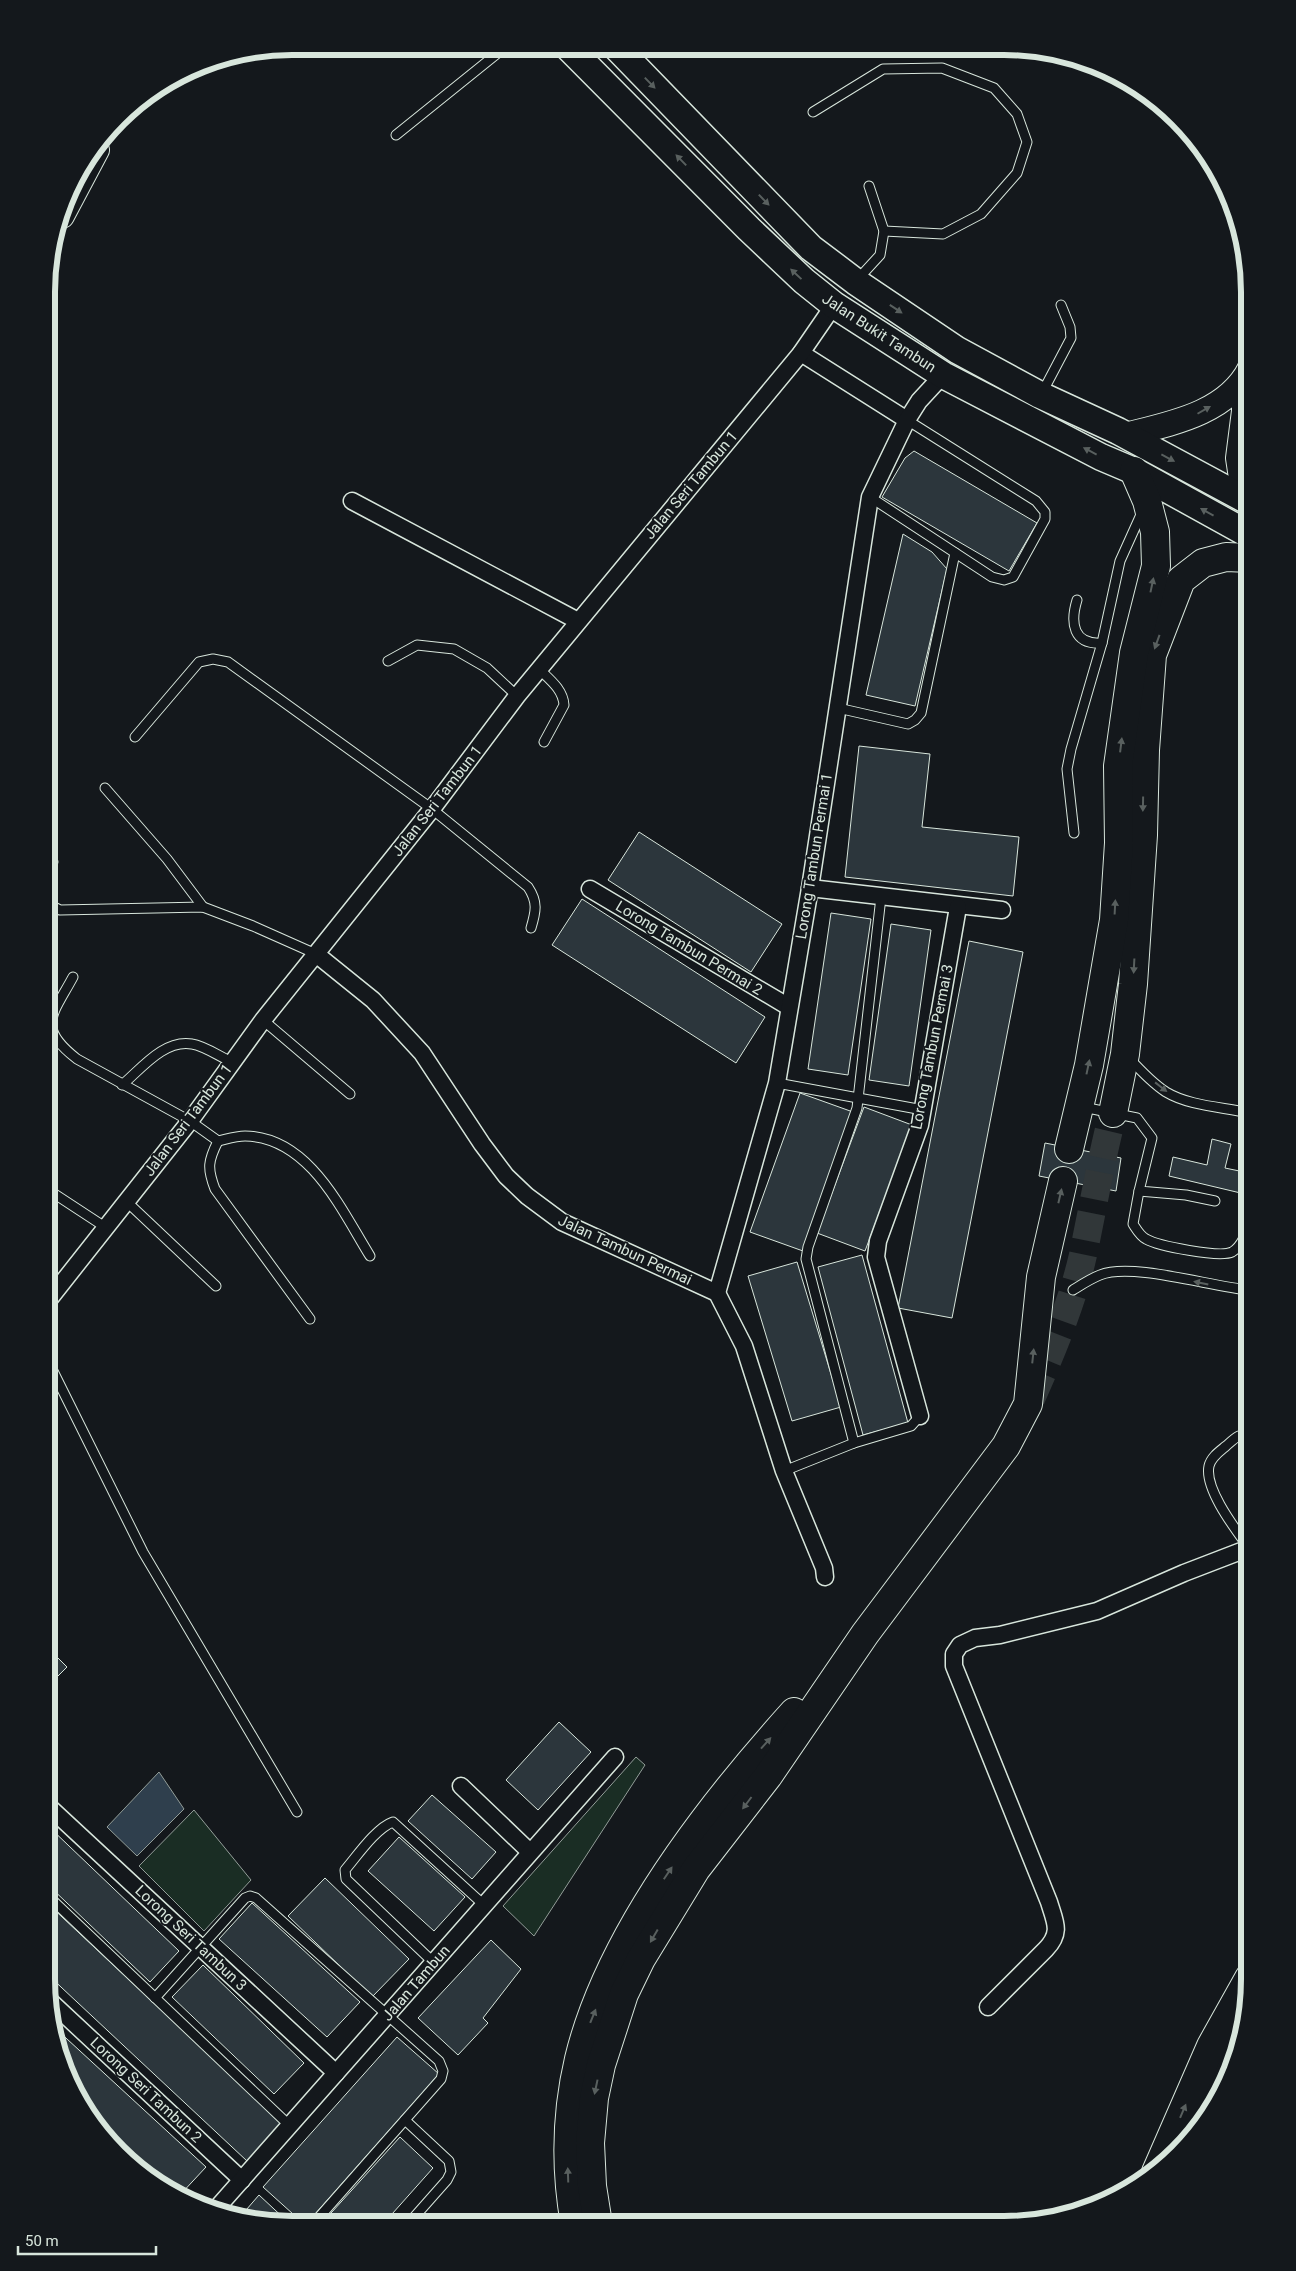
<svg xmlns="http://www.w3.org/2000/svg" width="1296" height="2271" font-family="Roboto,sans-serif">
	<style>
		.green { fill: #1a2d24; stroke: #939e99 }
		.water { fill: #2f3f4d; stroke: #939e99 }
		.building { fill: #2c363c; stroke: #d8e6dc }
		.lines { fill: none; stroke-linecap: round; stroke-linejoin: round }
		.motorway-tunnel { stroke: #313739; stroke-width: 28; stroke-dasharray: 28 14; stroke-linecap: butt }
		.service-casing { stroke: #d8e6dc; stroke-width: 11 }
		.minor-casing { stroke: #d8e6dc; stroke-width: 19 }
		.secondary-casing { stroke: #d8e6dc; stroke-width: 26 }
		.primary-casing { stroke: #d8e6dc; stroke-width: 29 }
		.motorway-casing { stroke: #d8e6dc; stroke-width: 30 }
		.service { stroke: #14181c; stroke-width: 9 }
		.minor { stroke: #14181c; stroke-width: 16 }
		.secondary { stroke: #14181c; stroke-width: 24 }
		.primary { stroke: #14181c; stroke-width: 26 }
		.motorway { stroke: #14181c; stroke-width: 28 }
		.oneway { fill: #59605f }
		.labels { text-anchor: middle; stroke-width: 4; stroke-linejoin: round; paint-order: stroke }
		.street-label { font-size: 15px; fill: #d8e6dc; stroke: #14181c }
		.rim { fill: none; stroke: #d8e6dc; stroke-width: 6 }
	</style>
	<rect width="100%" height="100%" fill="#14181c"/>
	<!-- green -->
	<g class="green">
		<polygon points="636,1757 645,1765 534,1936 503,1906"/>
		<polygon points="194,1810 251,1880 204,1931 139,1866"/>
	</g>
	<!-- water -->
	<polygon class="water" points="159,1772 184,1809 137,1856 107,1827"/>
	<!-- building -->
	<g class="building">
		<polygon points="914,451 1037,523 1009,571 882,497 905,458"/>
		<polygon points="903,534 932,552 947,569 915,706 866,695"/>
		<polygon points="859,746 930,754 922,827 1019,837 1013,896 845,877"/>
		<polygon points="639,832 782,924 751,972 608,880"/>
		<polygon points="582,899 765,1017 736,1063 552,945"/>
		<polygon points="831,913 871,919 848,1075 808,1069"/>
		<polygon points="891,924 931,930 909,1086 869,1080"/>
		<polygon points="969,941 1023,952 952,1318 898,1308"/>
		<polygon points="800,1093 853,1112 803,1251 750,1232"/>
		<polygon points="864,1107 912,1125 865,1251 817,1233"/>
		<polygon points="1212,1139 1231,1144 1225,1168 1249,1173 1249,1195 1169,1176 1173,1157 1207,1165"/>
		<polygon points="1045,1143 1121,1158 1116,1191 1039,1176"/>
		<polygon points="862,1255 908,1423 863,1435 818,1267"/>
		<polygon points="797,1262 841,1407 792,1421 748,1276"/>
		<polygon points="47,1647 67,1667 47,1687"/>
		<polygon points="559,1722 591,1752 538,1810 506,1780"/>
		<polygon points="432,1795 496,1852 472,1879 408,1821"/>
		<polygon points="46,1824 179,1951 150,1982 46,1883"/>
		<polygon points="399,1837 465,1897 434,1931 368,1871"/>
		<polygon points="325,1878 409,1959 372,1997 288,1916"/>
		<polygon points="46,1902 282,2123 247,2161 46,1973"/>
		<polygon points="252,1903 360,2002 327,2037 219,1939"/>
		<polygon points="491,1940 521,1969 483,2018 488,2023 458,2055 418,2018"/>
		<polygon points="203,1965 304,2063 274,2094 172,1997"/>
		<polygon points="54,2027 206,2167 179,2196 132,2165 88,2116 59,2058"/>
		<polygon points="397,2037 439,2074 307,2223 303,2223 263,2187"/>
		<polygon points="400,2137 433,2168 384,2223 322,2223"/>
		<polygon points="259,2195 289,2223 260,2223 240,2217"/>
	</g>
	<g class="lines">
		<!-- motorway-tunnel -->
		<path class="motorway-tunnel" d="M1031 1399C1051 1353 1072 1304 1083 1255 1093 1207 1101 1160 1113 1113"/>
		<!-- service casing -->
		<g class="service-casing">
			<g id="service">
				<polyline points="813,112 883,69 942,68 994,88 1017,114 1027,142 1017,173 981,214 943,234 884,231"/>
				<polyline points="396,135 504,48"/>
				<polyline points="858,279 880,255 884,231 869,186"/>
				<polyline points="1042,393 1071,338 1070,327 1061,305"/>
				<polyline points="870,497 992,577 1004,580 1013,577 1045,519 1045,512 1036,501 907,420"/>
				<path d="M1077 600C1070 623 1073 645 1102 643L1120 561 1143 510"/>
				<polyline points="388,661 417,645 454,649 487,668 517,696"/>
				<path d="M539 669C549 679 563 689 564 705L544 742"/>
				<polyline points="838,708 908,724 915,720 921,713 955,553"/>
				<path d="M135 737 199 662 213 659 228 662 432 809 528 887C538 902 536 911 531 928"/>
				<polyline points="105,788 167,859 203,907"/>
				<polyline points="1074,833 1067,769 1071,749 1102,643"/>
				<polyline points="48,869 53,862"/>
				<polyline points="48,904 60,910 203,907 253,926 316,954"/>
				<path d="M73 977C52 1016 36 1027 77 1059L190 1121 218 1141"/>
				<polyline points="263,1020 350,1094"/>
				<path d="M1129 1058C1140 1070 1152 1083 1166 1092 1189 1106 1223 1107 1249 1113"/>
				<polyline points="777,1083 923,1110"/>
				<path d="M122 1085C141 1069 164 1039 192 1044 205 1046 220 1057 232 1062"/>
				<polyline points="1083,1107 1137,1118 1152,1138 1139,1191 1186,1195 1215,1201"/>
				<path d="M218 1141C208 1161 207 1168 215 1189L310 1319"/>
				<path d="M218 1141C227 1139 236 1136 245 1136 309 1137 341 1209 370 1256"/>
				<polyline points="47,1189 105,1227"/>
				<path d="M1139 1191 1133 1224C1137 1230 1140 1236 1146 1239 1158 1246 1220 1258 1232 1252 1241 1247 1247 1233 1249 1223"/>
				<polyline points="126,1201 216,1286"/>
				<path d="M1073 1290C1081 1285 1090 1279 1100 1275 1132 1262 1212 1287 1249 1290"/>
				<polyline points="47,1359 143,1552 297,1812"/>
				<polyline points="854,1443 806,1259 808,1247 857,1108 881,897"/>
				<polyline points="784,1471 854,1443 911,1426 920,1416"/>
				<path d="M1249 1548C1236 1530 1204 1489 1209 1466 1211 1457 1220 1451 1226 1446 1233 1440 1240 1432 1249 1435"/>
				<polyline points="46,1894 290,2126"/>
				<path d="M433 1962 346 1879 345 1870C357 1856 376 1828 393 1822L484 1905"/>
				<polyline points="155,1998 245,1898 250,1896 256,1898 439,2061 443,2071 441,2079 314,2223"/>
				<polyline points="405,2120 449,2161 451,2172 447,2180 409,2223"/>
			</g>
		</g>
		<!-- minor casing -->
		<g class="minor-casing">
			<g id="minor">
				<polyline points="801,353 907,420"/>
				<polyline points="352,501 578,621"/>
				<polyline points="810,888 1002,910"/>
				<polyline points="590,889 789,1007"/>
				<polyline points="316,954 373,1000 422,1053 482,1144 506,1176 527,1196 562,1222 717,1293 744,1346 784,1471 824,1568 825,1577"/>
				<polyline points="717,1293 777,1083 810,888 870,497 907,420 919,401 943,375"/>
				<polyline points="47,1302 190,1121 263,1020 432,809 517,696 801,353 834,305"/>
				<polyline points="920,1416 876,1257 878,1241 920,1125 958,907"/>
				<polyline points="461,1786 530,1852"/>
				<polyline points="46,1804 336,2073"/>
				<polyline points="50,2001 242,2180"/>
				<path d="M988 2007 1046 1949C1062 1932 1055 1922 1049 1902L954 1666V1654L960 1645 975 1638 1000 1635 1097 1611 1184 1573 1249 1548"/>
				<polyline points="216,2209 615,1757"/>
			</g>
		</g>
		<!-- secondary casing -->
		<g class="secondary-casing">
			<g id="secondary">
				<polyline points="62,216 97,150"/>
				<polyline points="1244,380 1244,411 1238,458 1241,478 1250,502"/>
				<path d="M1125 435C1169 424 1227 414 1250 368"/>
			</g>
		</g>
		<!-- primary casing -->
		<g class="primary-casing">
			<g id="primary">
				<polyline points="569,48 749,229 804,281 834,305 943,375 1101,457 1134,471 1250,535"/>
				<polyline points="617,48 811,248 856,282 957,350 1040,395 1118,431 1250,502"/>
			</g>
		</g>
		<!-- motorway casing -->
		<g class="motorway-casing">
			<g id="motorway">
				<polyline points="1113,1113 1125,1054 1133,984 1143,835 1145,750 1152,655 1181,580 1203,563 1226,557 1250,558"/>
				<polyline points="1069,1149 1089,1065 1114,920 1119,843 1118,766 1134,653 1156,566 1155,532 1147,501 1134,471"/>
				<polyline points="1200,2127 1243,2016"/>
				<polyline points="1156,2172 1211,2046 1249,1978"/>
				<path d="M575 2224C565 2168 566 2114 579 2059 609 1934 710 1805 794 1712"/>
				<polyline points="598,2224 592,2186 590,2143 594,2098 601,2065 624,1994 641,1959 696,1869 768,1776 865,1634 1006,1446 1028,1404 1041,1277 1063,1181"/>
			</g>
		</g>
		<!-- service -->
		<use href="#service" class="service"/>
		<!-- minor -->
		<use href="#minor" class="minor"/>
		<!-- secondary -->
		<use href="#secondary" class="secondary"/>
		<!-- primary -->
		<use href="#primary" class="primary"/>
		<!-- motorway -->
		<use href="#motorway" class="motorway"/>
	</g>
	<!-- one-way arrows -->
	<defs><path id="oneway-solid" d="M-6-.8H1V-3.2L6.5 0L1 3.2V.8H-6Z" transform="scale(1.25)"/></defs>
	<g class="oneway">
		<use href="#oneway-solid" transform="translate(650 83) rotate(46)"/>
		<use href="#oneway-solid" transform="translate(681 160) rotate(-134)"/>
		<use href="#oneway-solid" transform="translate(764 200) rotate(46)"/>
		<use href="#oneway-solid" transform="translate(796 274) rotate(-137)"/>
		<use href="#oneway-solid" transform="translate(896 309) rotate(34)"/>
		<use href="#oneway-solid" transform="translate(1204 410) rotate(-30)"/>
		<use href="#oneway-solid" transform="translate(1090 451) rotate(-152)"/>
		<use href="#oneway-solid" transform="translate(1168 458) rotate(28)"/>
		<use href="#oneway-solid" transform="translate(1207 512) rotate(-151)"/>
		<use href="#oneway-solid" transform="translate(1152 585) rotate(-78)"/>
		<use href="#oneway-solid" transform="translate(1157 642) rotate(110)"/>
		<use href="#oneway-solid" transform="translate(1121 745) rotate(-83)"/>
		<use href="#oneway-solid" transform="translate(1143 804) rotate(91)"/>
		<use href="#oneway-solid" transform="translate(1115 907) rotate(-87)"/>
		<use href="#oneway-solid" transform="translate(1134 966) rotate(93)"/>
		<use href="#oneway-solid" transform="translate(1088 1067) rotate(-78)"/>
		<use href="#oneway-solid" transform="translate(1161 1087) rotate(38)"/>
		<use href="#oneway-solid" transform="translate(1060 1196) rotate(-77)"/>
		<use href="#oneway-solid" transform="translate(1201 1283) rotate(-168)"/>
		<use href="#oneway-solid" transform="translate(1033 1356) rotate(-84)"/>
		<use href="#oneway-solid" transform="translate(766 1743) rotate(-48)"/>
		<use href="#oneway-solid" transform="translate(747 1803) rotate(127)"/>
		<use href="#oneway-solid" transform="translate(668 1873) rotate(-56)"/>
		<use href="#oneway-solid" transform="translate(654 1936) rotate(120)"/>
		<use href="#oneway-solid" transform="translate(593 2016) rotate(-68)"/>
		<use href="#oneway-solid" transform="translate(596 2087) rotate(102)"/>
		<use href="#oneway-solid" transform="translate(1183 2111) rotate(-67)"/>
		<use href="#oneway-solid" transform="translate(568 2175) rotate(-92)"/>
	</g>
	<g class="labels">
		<!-- street labels -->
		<g class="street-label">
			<text transform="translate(879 333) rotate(33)" y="5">Jalan Bukit Tambun</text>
			<text transform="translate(691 485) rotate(-50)" y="5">Jalan Seri Tambun 1</text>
			<text transform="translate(437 801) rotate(-52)" y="5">Jalan Seri Tambun 1</text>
			<text transform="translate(814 856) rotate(-81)" y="5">Lorong Tambun Permai 1</text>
			<text transform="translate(689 948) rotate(31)" y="5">Lorong Tambun Permai 2</text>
			<text transform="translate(932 1047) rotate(-79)" y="5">Lorong Tambun Permai 3</text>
			<text transform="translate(188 1120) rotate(-53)" y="5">Jalan Seri Tambun 1</text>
			<text transform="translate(625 1250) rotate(25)" y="5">Jalan Tambun Permai</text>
			<text transform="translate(191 1938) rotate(43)" y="5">Lorong Seri Tambun 3</text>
			<text transform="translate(416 1983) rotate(-49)" y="5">Jalan Tambun</text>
			<text transform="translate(146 2090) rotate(43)" y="5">Lorong Seri Tambun 2</text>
		</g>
	</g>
	<!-- crop -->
	<path d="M0 0H1296V2271H0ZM292 55H1004A237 237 0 0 1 1241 292V1979A237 237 0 0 1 1004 2216H292A237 237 0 0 1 55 1979V292A237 237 0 0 1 292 55Z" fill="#14181c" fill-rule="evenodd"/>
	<path class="rim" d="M292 55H1004A237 237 0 0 1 1241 292V1979A237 237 0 0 1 1004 2216H292A237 237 0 0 1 55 1979V292A237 237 0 0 1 292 55Z"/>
	<!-- scale -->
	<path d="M18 2246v8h138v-8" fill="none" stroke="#d8e6dc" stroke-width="2.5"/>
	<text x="25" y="2246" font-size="15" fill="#d8e6dc" stroke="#14181c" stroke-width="4" paint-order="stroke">50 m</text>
</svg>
